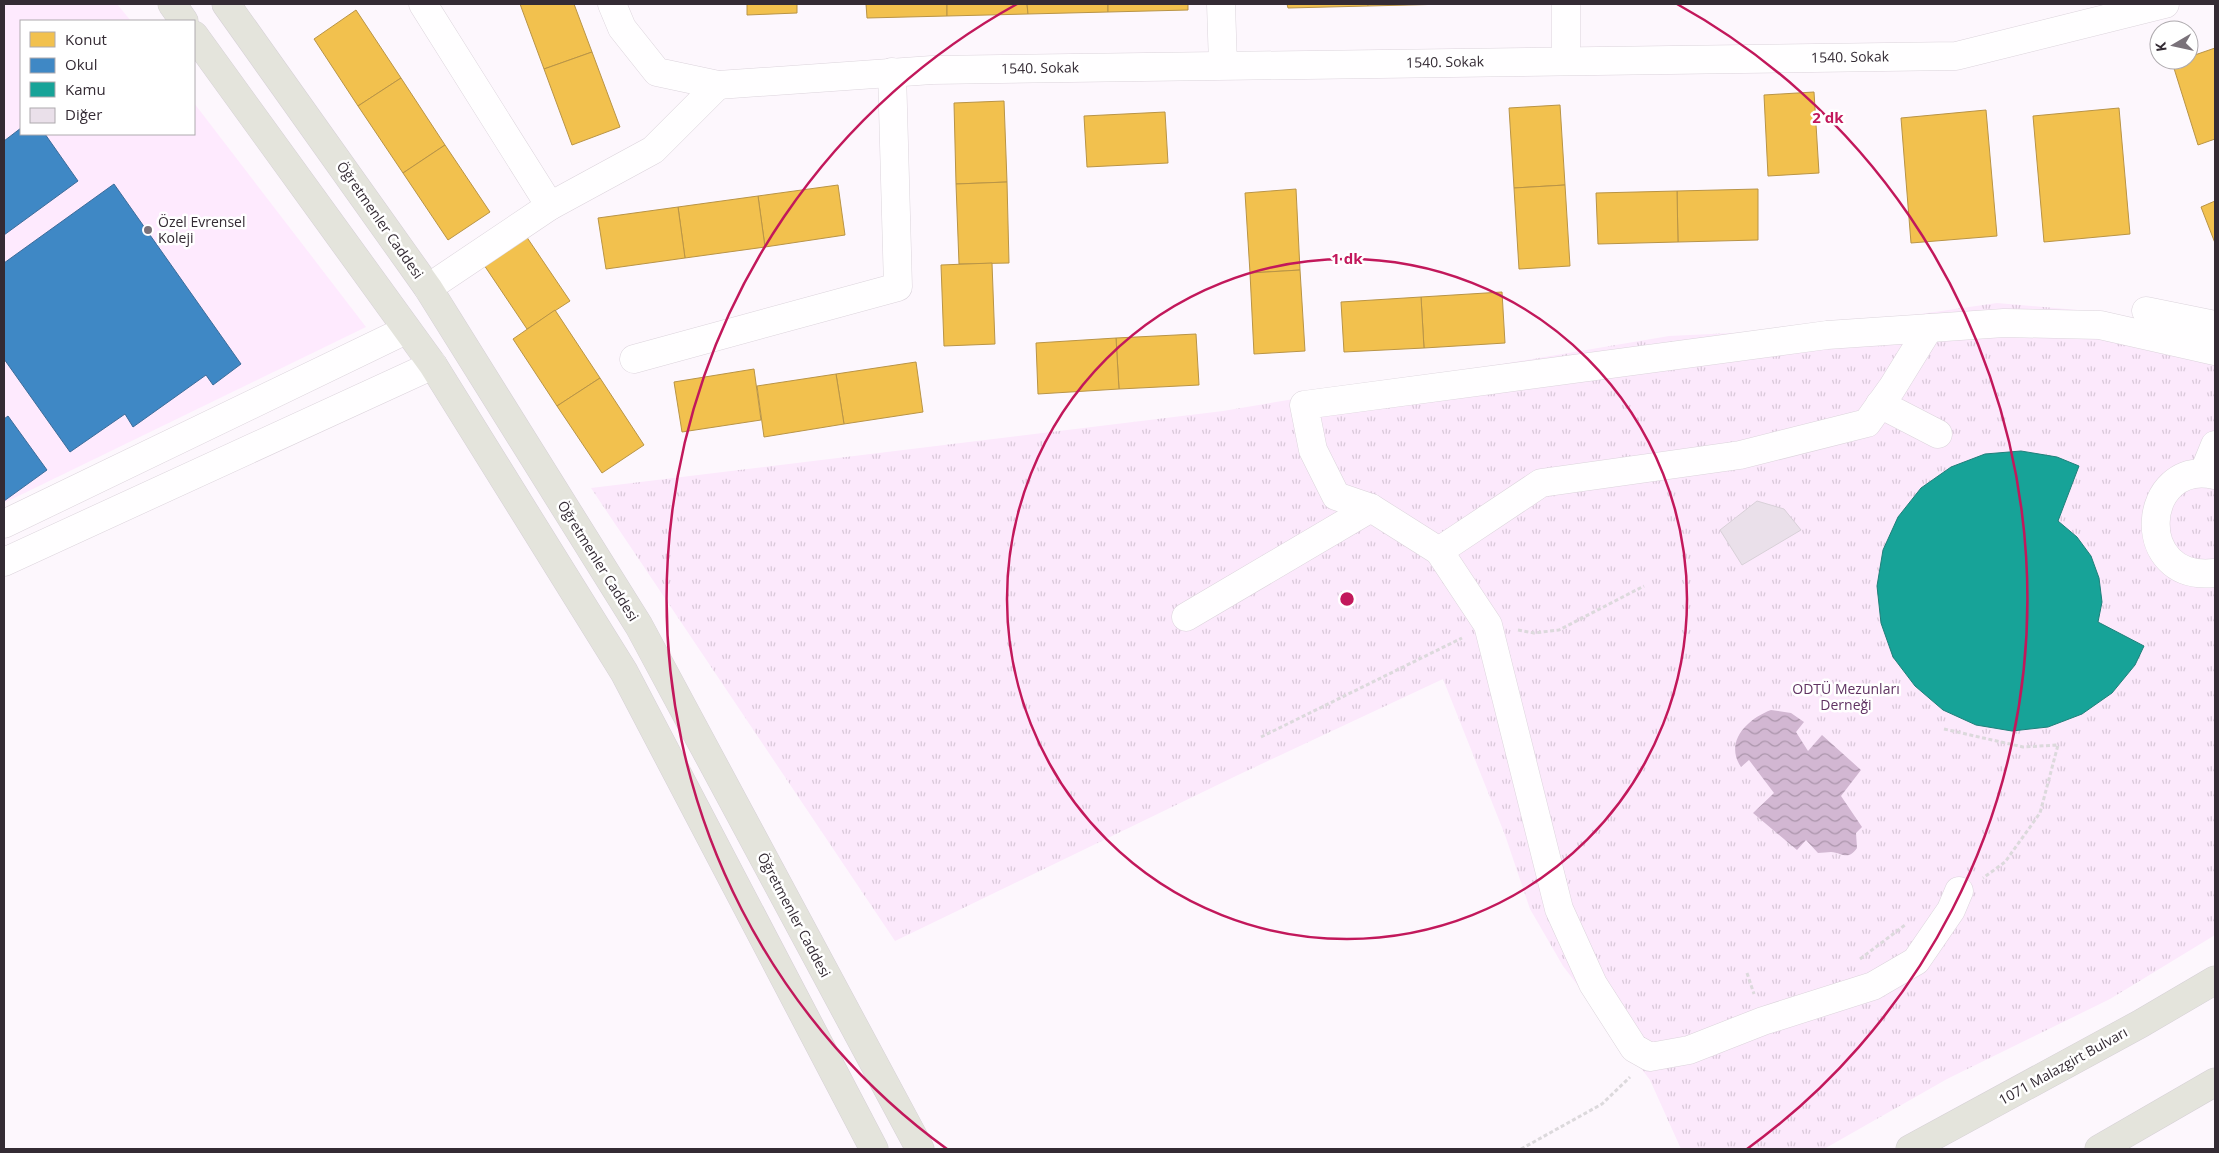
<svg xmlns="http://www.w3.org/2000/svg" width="2219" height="1153" font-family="'Open Sans',sans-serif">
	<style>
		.built { fill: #feeafe }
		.park { fill: url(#park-tufts) }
		.water { fill: url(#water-waves) }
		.homes { fill: #f2c14e; stroke: #b99446 }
		.schools { fill: #3f88c5; stroke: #3c6c9a }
		.public { fill: #17a398; stroke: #207f7a }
		.building { fill: #eae0ea; stroke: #d8d0d8 }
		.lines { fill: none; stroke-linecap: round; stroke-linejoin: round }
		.minor-casing { stroke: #dcd4dc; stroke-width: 29 }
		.major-casing { stroke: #d6d1d6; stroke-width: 29 }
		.path { stroke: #dcd9dc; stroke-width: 3; stroke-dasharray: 4 2.5; stroke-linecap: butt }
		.minor { stroke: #fffeff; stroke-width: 28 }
		.major { stroke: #e4e4dc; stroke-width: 28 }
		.ring { fill: none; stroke: #c2185b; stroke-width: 2.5 }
		.poi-dot { fill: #7a727a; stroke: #fff; stroke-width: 2 }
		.labels { text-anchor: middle; stroke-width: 5; stroke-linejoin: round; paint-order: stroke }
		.street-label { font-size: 14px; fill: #342b34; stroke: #fff }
		.poi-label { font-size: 14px; fill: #342b34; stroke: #fff; text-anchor: start }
		.park-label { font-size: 14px; fill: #603262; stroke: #fff }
		.centre { fill: #c2185b; stroke: #fff; stroke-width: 2.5 }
		.ring-label { font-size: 15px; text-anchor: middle; font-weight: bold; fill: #c2185b; stroke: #fff; stroke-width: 5; stroke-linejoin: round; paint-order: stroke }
	</style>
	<defs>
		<pattern id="park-tufts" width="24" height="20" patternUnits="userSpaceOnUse" patternTransform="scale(1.25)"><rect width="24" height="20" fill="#fce9fc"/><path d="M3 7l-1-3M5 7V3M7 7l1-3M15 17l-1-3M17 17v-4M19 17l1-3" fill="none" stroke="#d9c8d9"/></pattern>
		<pattern id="water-waves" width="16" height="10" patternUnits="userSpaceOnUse" patternTransform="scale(1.25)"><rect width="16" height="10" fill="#d2b7d2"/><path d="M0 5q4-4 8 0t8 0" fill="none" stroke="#ab95ab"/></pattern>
	</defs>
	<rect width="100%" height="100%" fill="#fdf7fd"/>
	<!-- built -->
	<polygon class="built" points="4,4 117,4 131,21 21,21 21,134 194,134 194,103 366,327 4,503"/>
	<!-- park -->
	<polygon class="park" points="1997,303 2101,312 2215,335 2215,935 2110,999 1947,1079 1824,1149 1681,1149 1650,1080 1563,966 1530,909 1505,835 1443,679 1238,775 895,941 591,488 1223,411 1669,336 1816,329"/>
	<!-- water -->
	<path class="water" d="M1771 710 1791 713 1804 722 1796 732 1808 751 1822 735 1861 770 1841 796 1862 827 1856 833 1857 848C1848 861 1843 853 1831 852 1827 852 1822 853 1818 853L1806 840 1797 850 1753 813 1774 793 1749 760 1741 767C1724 742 1747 719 1771 710Z"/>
	<!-- homes -->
	<g class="homes">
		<polygon points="520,4 574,4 592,52 544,69"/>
		<polygon points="747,4 797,4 797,13 747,15"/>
		<polygon points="866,4 947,4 947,16 867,18"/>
		<polygon points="947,4 1027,4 1028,14 947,16"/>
		<polygon points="1027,4 1108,4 1108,12 1028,14"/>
		<polygon points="1108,4 1188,4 1188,10 1108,12"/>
		<polygon points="1287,4 1368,4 1368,6 1288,8"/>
		<polygon points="1368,4 1448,4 1368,6"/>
		<polygon points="356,10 401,78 358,106 314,39"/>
		<polygon points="2215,48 2215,139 2198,145 2172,62 2189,60 2189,57"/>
		<polygon points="592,52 620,127 572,145 544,69"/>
		<polygon points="401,78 445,145 403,173 358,106"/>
		<polygon points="1814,92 1819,173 1768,176 1764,95"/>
		<polygon points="1004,101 1007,182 956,184 954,103"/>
		<polygon points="1560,105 1565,185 1514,188 1509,108"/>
		<polygon points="2119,108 2130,234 2044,242 2033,116"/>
		<polygon points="1986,110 1997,236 1911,243 1901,118"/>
		<polygon points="1165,112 1168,163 1087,167 1084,116"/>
		<polygon points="445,145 490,212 448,240 403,173"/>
		<polygon points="1007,182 1009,263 959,264 956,184"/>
		<polygon points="838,185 845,235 765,247 758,196"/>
		<polygon points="1565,185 1570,266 1519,269 1514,188"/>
		<polygon points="1296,189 1300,270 1250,273 1245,193"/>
		<polygon points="1758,189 1758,240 1678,242 1677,191"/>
		<polygon points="1677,191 1678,242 1598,244 1596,193"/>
		<polygon points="758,196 765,247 685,258 678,207"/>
		<polygon points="2215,201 2215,243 2201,207"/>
		<polygon points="678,207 685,258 606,269 598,218"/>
		<polygon points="524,233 570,301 527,329 482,262"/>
		<polygon points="992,263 995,344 944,346 941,265"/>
		<polygon points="1300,270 1305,351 1254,354 1250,273"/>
		<polygon points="1502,292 1505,343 1424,348 1421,297"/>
		<polygon points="1421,297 1424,348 1344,352 1341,302"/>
		<polygon points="555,310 600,378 557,406 513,339"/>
		<polygon points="1196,334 1199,385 1119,389 1116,338"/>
		<polygon points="1116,338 1119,389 1038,394 1036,343"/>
		<polygon points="916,362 923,412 844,424 836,374"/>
		<polygon points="754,369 761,420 682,432 674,382"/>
		<polygon points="836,374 844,424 764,437 757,386"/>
		<polygon points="600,378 644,445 602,473 557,406"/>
	</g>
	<!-- schools -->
	<g class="schools">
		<polygon points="21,128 21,134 45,134 78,181 4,235 4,141"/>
		<polygon points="114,184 241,364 213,385 206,375 133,427 125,414 70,452 4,359 4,263"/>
		<polygon points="8,416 47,470 4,501 4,419"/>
	</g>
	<!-- public -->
	<polygon class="public" points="2021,451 2057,457 2079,466 2058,521 2077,537 2091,556 2099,578 2102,602 2098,622 2144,646 2135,665 2112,693 2082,714 2048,727 2012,731 1976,725 1943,710 1915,686 1893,657 1881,623 1877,586 1883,550 1898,517 1921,488 1951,467 1985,454"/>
	<!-- building -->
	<polygon class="building" points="1757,501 1784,509 1801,530 1742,565 1720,530"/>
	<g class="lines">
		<!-- minor casing -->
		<g class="minor-casing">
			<g id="minor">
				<polyline points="423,4 550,206"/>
				<polyline points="612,4 622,28 657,72 718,85 932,70 1956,56 2165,4"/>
				<polyline points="1221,4 1223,65"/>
				<polyline points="1566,4 1566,60"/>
				<polyline points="428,288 550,206 653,150 718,85"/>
				<polyline points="2146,311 2215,325"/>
				<polyline points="634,359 898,287 892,72"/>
				<polyline points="1880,404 1938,434"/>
				<polyline points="2204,472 2215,445"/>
				<path d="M2215 475C2141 458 2131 583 2215 573"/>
				<polyline points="4,524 406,330"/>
				<polyline points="1439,551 1541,483 1740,455 1867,423 1892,388 1929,328"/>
				<polyline points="4,562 433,365"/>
				<polyline points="1186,617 1371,508"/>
				<polyline points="1959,891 1951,910 1916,961 1873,986 1763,1021 1689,1050 1650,1057 1634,1048 1593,984 1559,909 1488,625 1439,551 1371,508 1336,496 1313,450 1304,405 1827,335 2004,323 2100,325 2215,351"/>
			</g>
		</g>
		<!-- major casing -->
		<g class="major-casing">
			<g id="major">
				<polyline points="172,4 184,21"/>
				<polyline points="226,4 428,288 639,626 920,1149"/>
				<polyline points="194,35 433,365 624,672 874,1149"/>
				<polyline points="1910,1149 2140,1024 2215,980"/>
				<polyline points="2099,1149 2215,1082"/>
			</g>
		</g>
		<!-- path -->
		<g class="path">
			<polyline points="1518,630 1534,633 1559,630 1644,586"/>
			<polyline points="1944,729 2023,747 2058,745 2040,813 2005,862 1983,878"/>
			<polyline points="1261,737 1462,638"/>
			<polyline points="1860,959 1905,925"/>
			<polyline points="1747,973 1754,994"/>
			<polyline points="1521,1149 1602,1104 1630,1077"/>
		</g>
		<!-- minor -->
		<use href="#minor" class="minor"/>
		<!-- major -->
		<use href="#major" class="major"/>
	</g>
	<!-- distance rings -->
	<g class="ring">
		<circle cx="1347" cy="599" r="340"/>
		<path d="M947 1149A680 680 0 0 1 1017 4M1677 4A680 680 0 0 1 1747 1149"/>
	</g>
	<!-- markers -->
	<circle class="poi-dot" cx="148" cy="230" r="5"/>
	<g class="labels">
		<!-- street labels -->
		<g class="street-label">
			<text transform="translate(1850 57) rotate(-1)" y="5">1540. Sokak</text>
			<text transform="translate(1445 62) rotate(-1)" y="5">1540. Sokak</text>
			<text transform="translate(1040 68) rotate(-1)" y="5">1540. Sokak</text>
			<text transform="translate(380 220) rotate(55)" y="5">Öğretmenler Caddesi</text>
			<text transform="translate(598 561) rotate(58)" y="5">Öğretmenler Caddesi</text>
			<text transform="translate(794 915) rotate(62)" y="5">Öğretmenler Caddesi</text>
			<text transform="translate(2063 1066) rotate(-29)" y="5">1071 Malazgirt Bulvarı</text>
		</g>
		<!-- poi labels -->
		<g class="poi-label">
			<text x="158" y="227">Özel Evrensel<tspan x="158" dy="16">Koleji</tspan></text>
		</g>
		<!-- park labels -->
		<g class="park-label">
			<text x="1846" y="694">ODTÜ Mezunları<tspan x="1846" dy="16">Derneği</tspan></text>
		</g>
	</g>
	<circle cx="1347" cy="599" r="8" class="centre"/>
	<g class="ring-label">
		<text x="1828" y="123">2 dk</text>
		<text x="1347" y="264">1 dk</text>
	</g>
	<!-- border -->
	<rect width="2219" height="1153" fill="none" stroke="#342b34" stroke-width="10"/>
	<!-- legend -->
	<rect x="20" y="20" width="175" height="115" fill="#ffffff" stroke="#aeaaae"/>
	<rect x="30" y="32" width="25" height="15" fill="#f2c14e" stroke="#aeaaae"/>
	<text x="65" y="45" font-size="15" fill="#342b34">Konut</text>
	<rect x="30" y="58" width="25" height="15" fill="#3f88c5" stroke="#aeaaae"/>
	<text x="65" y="70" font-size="15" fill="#342b34">Okul</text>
	<rect x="30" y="82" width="25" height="15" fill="#17a398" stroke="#aeaaae"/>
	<text x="65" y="95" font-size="15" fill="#342b34">Kamu</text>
	<rect x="30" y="108" width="25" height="15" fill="#eae0ea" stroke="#aeaaae"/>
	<text x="65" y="120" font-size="15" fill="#342b34">Diğer</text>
	<!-- north arrow -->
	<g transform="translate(2174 45) rotate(261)"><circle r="24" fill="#ffffff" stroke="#aeaaae"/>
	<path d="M0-4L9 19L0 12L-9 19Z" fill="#7a727a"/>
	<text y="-8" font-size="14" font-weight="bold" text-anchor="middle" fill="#342b34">K</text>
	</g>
</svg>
